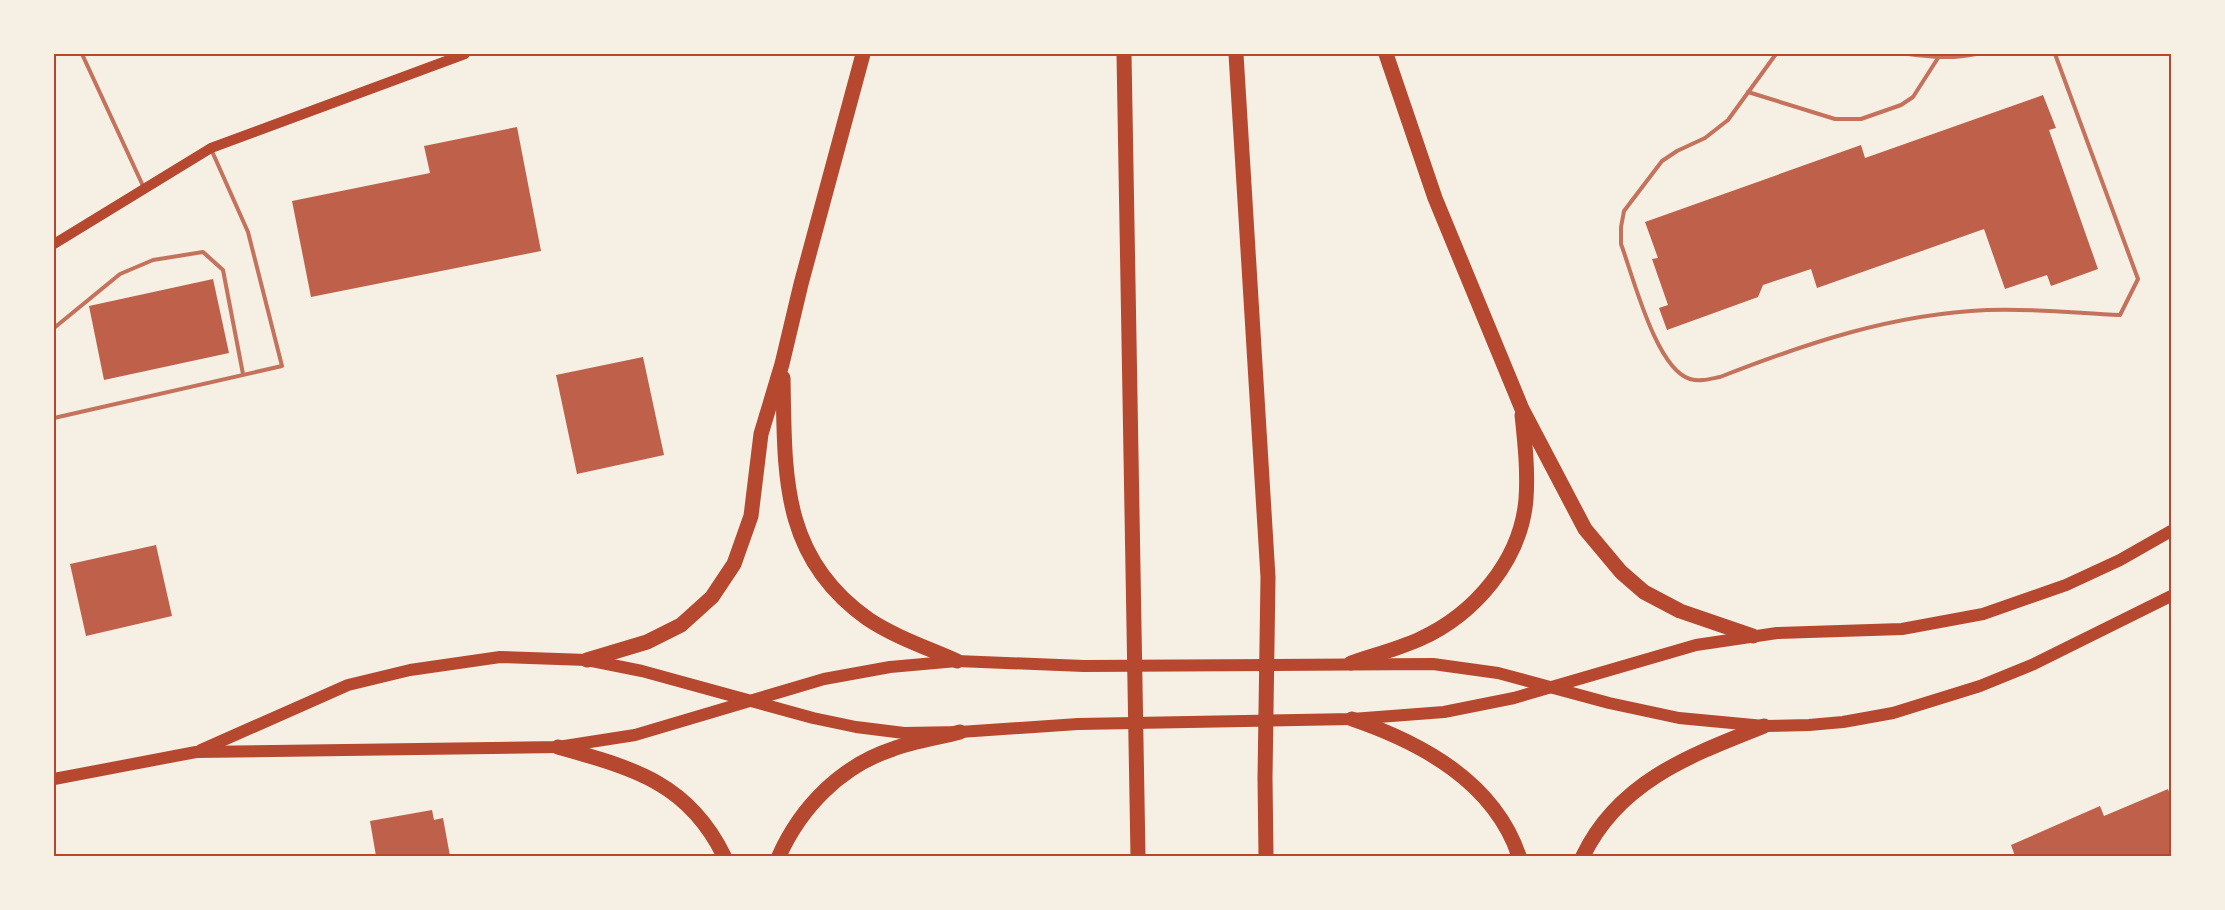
<svg xmlns="http://www.w3.org/2000/svg" width="2225" height="910" font-family="'Sofia Sans Condensed',sans-serif">
	<style>
		.building { fill: #bf614a }
		.lines { fill: none; stroke-linecap: round; stroke-linejoin: round }
		.service { stroke: #c5725c; stroke-width: 4 }
		.secondary { stroke: #b5482f; stroke-width: 10 }
		.primary { stroke: #b5482f; stroke-width: 12 }
		.motorway { stroke: #b5482f; stroke-width: 15 }
		.neatline { fill: none; stroke: #b5482f; stroke-width: 2 }
	</style>
	<rect width="100%" height="100%" fill="#f6efe4"/>
	<!-- building -->
	<g class="building">
		<polygon points="2043,95 2056,128 2049,130 2098,269 2051,286 2047,275 2005,289 1984,229 1817,288 1811,269 1763,285 1758,297 1667,330 1659,308 1668,305 1652,259 1658,258 1645,222 1861,145 1865,158"/>
		<polygon points="517,127 541,251 311,297 292,201 430,173 424,146"/>
		<polygon points="213,279 229,353 104,380 89,306"/>
		<polygon points="643,357 664,455 577,474 556,375"/>
		<polygon points="156,545 172,616 86,636 70,564"/>
		<polygon points="2168,789 2171,797 2171,854 2167,856 2015,856 2011,845 2100,806 2104,816"/>
		<polygon points="432,810 434,820 443,818 450,856 376,856 370,821"/>
	</g>
	<g class="lines">
		<!-- service -->
		<g class="service">
			<polyline points="82,54 144,188"/>
			<path d="M1776 54 1728 120 1705 138 1677 151 1662 161 1624 211 1621 227V244C1633 276 1656 369 1690 379 1700 382 1710 379 1720 377 1807 343 1893 314 1987 310 2031 308 2076 313 2120 315L2138 279 2055 54"/>
			<path d="M1908 54C1931 57 1953 59 1976 54"/>
			<polyline points="1748,92 1835,119 1861,119 1901,105 1913,97 1938,58"/>
			<polyline points="54,328 120,274 153,260 203,252 223,270 243,374"/>
			<polyline points="54,418 282,366 248,232 211,149"/>
		</g>
		<!-- secondary -->
		<polyline class="secondary" points="54,244 211,148 465,54"/>
		<!-- primary -->
		<g class="primary">
			<polyline points="201,750 348,685 410,670 500,657 587,660 642,671 813,718 856,727 904,733 960,732 1078,724 1352,719 1444,712 1514,698 1696,645 1777,633 1902,629 1983,614 2066,585 2120,560 2171,531"/>
			<polyline points="54,779 196,752 558,747 635,735 824,679 890,667 957,661 1084,666 1433,664 1498,673 1609,703 1679,718 1764,726 1809,725 1843,722 1893,713 1980,686 2034,664 2171,596"/>
		</g>
		<!-- motorway -->
		<g class="motorway">
			<polyline points="1124,54 1138,856"/>
			<polyline points="1236,54 1268,577 1265,778 1266,856"/>
			<polyline points="1386,54 1435,198 1522,409 1585,529 1621,572 1644,592 1680,611 1753,636"/>
			<path d="M783 378C785 474 780 557 868 619 895 637 928 648 957 661"/>
			<polyline points="587,660 647,642 681,625 712,597 734,564 751,516 761,434 782,364 801,284 863,54"/>
			<path d="M1351 663C1374 655 1398 649 1420 639 1475 614 1521 560 1526 499 1528 471 1525 443 1522 415"/>
			<path d="M1352 719C1422 743 1494 782 1519 856"/>
			<path d="M558 747C632 768 688 782 724 856"/>
			<path d="M779 856C801 807 841 766 893 749 914 741 938 738 960 732"/>
			<path d="M1583 856C1619 781 1691 755 1764 726"/>
		</g>
	</g>
	<!-- border -->
	<rect width="2225" height="910" fill="none" stroke="#f6efe4" stroke-width="110"/>
	<rect x="55" y="55" width="2115" height="800" class="neatline"/>
</svg>
